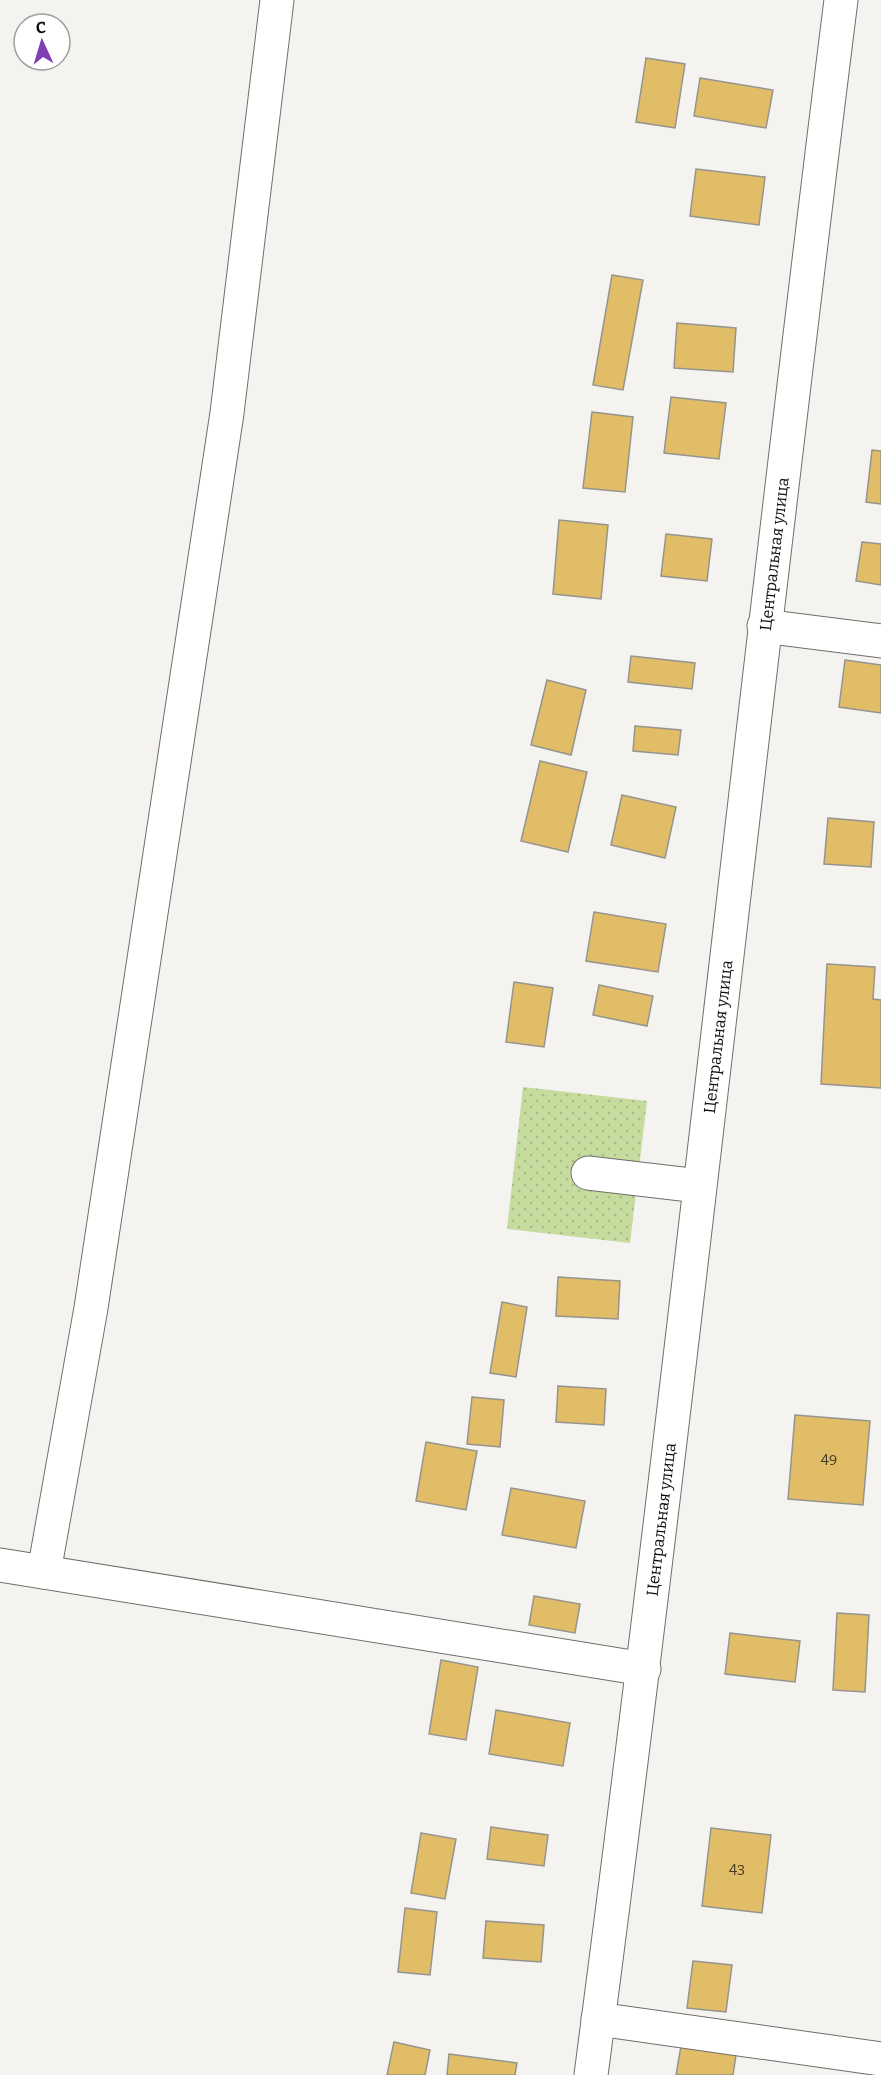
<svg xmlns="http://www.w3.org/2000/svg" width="881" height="2075" font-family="Bitter,serif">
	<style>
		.grass { fill: url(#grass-dots) }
		.building { fill: #e2bd67; stroke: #95948f; stroke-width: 1.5 }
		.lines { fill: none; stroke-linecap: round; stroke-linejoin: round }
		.minor-casing { stroke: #706e6a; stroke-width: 35 }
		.minor { stroke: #fff; stroke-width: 33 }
		.labels { text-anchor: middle; stroke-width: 6; stroke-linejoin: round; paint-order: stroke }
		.number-label { font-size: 14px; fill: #433923 }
		.street-label { font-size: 16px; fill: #0e0d0c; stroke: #fff }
	</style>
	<defs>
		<pattern id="grass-dots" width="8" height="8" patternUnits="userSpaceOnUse" patternTransform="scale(1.5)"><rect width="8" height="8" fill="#c5dc9e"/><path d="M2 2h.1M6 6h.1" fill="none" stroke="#a8bc87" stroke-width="1.8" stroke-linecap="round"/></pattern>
	</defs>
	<rect width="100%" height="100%" fill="#f5f3ef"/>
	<!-- grass -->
	<polygon class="grass" points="523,1087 647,1101 630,1243 507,1229"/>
	<!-- building -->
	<g class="building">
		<polygon points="646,58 685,64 675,128 636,122"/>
		<polygon points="700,78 773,90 766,128 694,116"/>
		<polygon points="696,169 765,177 759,225 690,216"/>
		<polygon points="612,275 643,280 623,390 593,385"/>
		<polygon points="677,323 736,328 733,372 674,368"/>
		<polygon points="671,397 726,403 719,459 664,453"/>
		<polygon points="592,412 633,417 625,492 583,488"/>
		<polygon points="872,450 881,451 881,504 866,502"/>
		<polygon points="559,520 608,525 601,599 553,594"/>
		<polygon points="666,534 712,539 707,581 661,576"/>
		<polygon points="862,542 881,544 881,585 856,581"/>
		<polygon points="631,656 695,663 692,689 628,682"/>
		<polygon points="845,660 881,665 881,713 839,707"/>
		<polygon points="547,680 586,690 571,755 531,745"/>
		<polygon points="635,726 681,730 678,755 633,751"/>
		<polygon points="540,761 587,772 568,852 521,841"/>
		<polygon points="622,795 676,807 665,858 611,845"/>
		<polygon points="828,818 874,822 871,867 824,864"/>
		<polygon points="594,912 666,924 658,972 586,961"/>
		<polygon points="827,964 875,967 873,999 881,1000 881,1088 821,1084"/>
		<polygon points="514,982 553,988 544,1047 506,1042"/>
		<polygon points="599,985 653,996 647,1026 593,1015"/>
		<polygon points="558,1277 620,1281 618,1319 556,1316"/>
		<polygon points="502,1302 527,1307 516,1377 490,1373"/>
		<polygon points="558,1386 606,1389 604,1425 556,1422"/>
		<polygon points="472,1397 504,1400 500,1447 467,1444"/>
		<polygon points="795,1415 870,1421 863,1505 788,1499"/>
		<polygon points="426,1442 477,1451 466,1510 416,1501"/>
		<polygon points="511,1488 585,1501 576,1548 502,1535"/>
		<polygon points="534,1596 580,1604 575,1633 529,1625"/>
		<polygon points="837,1613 869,1615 865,1692 833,1690"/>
		<polygon points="730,1633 800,1641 795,1682 725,1674"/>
		<polygon points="441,1660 478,1667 466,1740 429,1734"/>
		<polygon points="496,1710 570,1723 563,1766 489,1754"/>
		<polygon points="491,1827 548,1835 544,1866 487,1859"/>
		<polygon points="711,1828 771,1835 762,1913 702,1906"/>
		<polygon points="421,1833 456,1839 445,1899 411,1893"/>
		<polygon points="405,1908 437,1912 430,1975 398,1972"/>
		<polygon points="486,1921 544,1925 541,1962 483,1958"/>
		<polygon points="693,1961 732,1965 726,2012 687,2008"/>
		<polygon points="394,2042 430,2050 425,2075 387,2075"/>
		<polygon points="681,2046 736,2055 733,2075 676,2075"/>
		<polygon points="449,2054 517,2063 515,2075 447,2075"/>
	</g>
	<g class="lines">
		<!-- minor casing -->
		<g class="minor-casing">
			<g id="minor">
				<polyline points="764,626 881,641"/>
				<polyline points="588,1173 699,1186"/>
				<polyline points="0,1565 644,1669"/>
				<polyline points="44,1572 91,1308 227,413 277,0"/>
				<polyline points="598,2019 881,2059"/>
				<path id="s1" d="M591 2075C682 1384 754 691 841 0"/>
			</g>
		</g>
		<!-- minor -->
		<use href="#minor" class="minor"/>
	</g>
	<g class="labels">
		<!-- number labels -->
		<g class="number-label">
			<text x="829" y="1465">49</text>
			<text x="737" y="1875">43</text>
		</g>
		<!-- street labels -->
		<g class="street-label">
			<text dy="6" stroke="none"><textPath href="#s1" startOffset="1532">Центральная улица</textPath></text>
			<text dy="6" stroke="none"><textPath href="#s1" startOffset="1046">Центральная улица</textPath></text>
			<text dy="6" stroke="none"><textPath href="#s1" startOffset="560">Центральная улица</textPath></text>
		</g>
	</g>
	<!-- north arrow -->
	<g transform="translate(42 42) rotate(356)"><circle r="28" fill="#ffffff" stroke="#9f9e9e" stroke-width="1.5"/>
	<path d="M0-4.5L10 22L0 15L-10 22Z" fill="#813eb2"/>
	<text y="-9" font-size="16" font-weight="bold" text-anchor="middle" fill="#0e0d0c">С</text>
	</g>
</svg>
